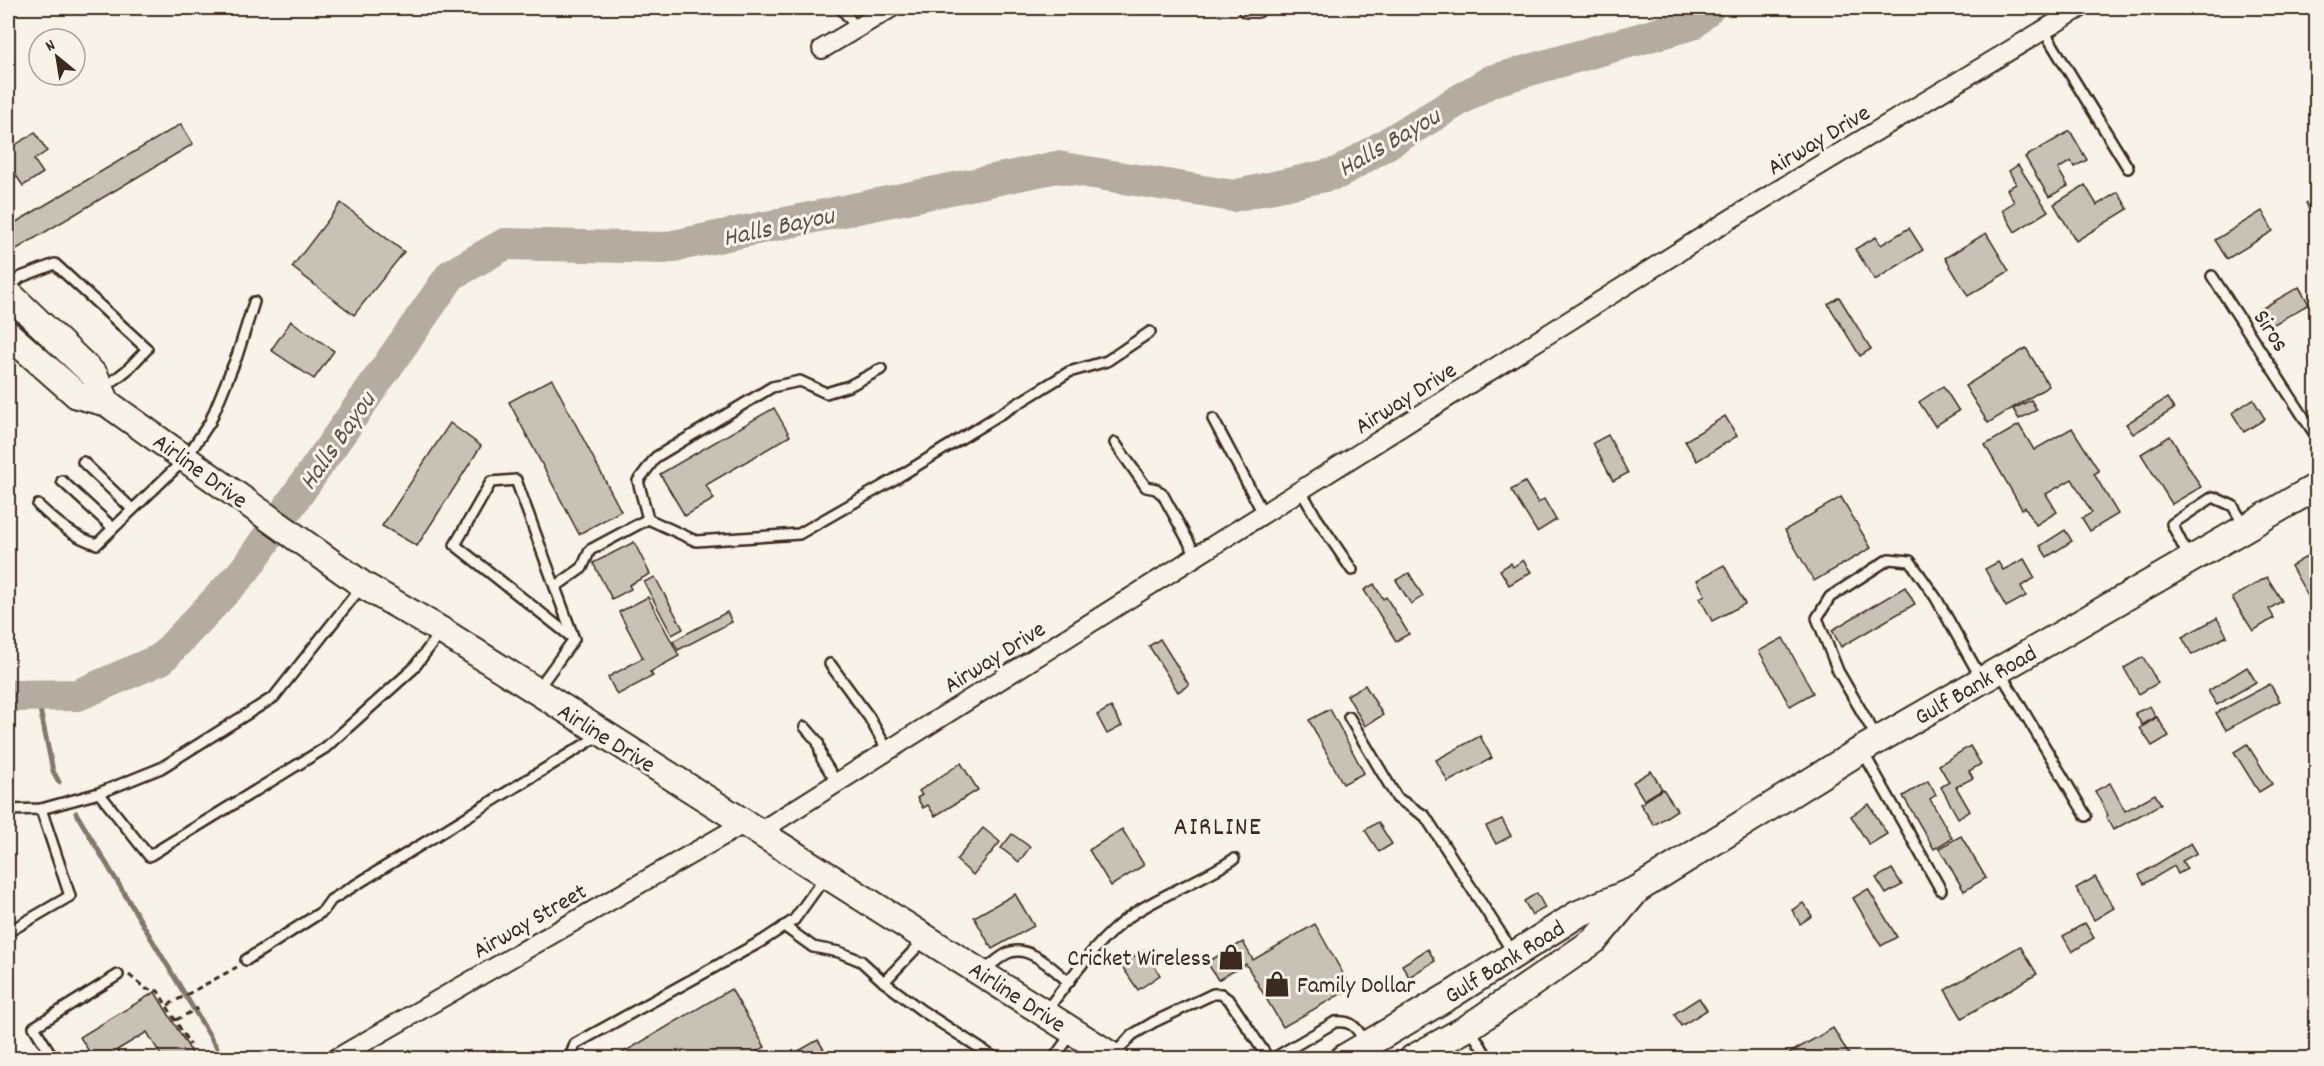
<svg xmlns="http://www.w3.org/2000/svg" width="2324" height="1066" font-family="Dekko,sans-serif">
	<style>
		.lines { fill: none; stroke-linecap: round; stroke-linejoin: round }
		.stream { stroke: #84786c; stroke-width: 5 }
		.river { stroke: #b4aca0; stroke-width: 32 }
		.building { fill: #c8c1b6; stroke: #3b2a1e; stroke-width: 1.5 }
		.lane-casing { stroke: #3b2a1e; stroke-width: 14 }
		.street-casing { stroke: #3b2a1e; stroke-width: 22 }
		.secondary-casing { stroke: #3b2a1e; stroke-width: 30 }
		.path { stroke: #3b2a1e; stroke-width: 3; stroke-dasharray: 6 4.5; stroke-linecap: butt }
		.lane { stroke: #f7f3e8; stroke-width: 9 }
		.street { stroke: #f7f3e8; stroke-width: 18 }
		.secondary { stroke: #f7f3e8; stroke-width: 26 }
		.labels { text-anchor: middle; stroke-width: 6; stroke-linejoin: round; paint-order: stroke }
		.street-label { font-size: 24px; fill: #3b2a1e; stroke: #f7f3e8 }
		.poi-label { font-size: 24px; fill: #3b2a1e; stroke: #f7f3e8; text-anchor: end }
		.water-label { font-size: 26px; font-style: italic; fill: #5f5145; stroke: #f7f3e8 }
		.neighbourhood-label { font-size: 26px; letter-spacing: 1.5px; fill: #3b2a1e; stroke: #f7f3e8 }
	</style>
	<rect width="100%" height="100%" fill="#f7f3e8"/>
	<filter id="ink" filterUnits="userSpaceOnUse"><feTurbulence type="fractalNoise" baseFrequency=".0167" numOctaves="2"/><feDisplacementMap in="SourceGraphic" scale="12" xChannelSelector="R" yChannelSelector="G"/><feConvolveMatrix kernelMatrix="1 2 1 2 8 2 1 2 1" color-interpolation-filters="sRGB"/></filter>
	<g filter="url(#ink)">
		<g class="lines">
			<!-- stream -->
			<g class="stream">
				<polyline points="37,695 53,771 59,782"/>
				<polyline points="76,813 223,1058"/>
			</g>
			<!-- river -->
			<polyline class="river" points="8,696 78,695 161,659 244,571 451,275 505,244 664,248 1057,167 1233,196 1338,173 1491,81 1692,24 1709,8"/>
		</g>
		<!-- building -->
		<g class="building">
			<polygon points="181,124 193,144 15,250 8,238 8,227"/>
			<polygon points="2070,131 2087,160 2074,167 2071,161 2058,169 2068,186 2049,197 2025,157"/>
			<polygon points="35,132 47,151 34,160 43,173 23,186 8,163 8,150"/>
			<polygon points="2018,165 2048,211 2015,232 2002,210 2014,202 2007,189 2016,184 2009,171"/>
			<polygon points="2085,185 2097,205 2118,192 2128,209 2076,241 2054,204"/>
			<polygon points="2316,197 2316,223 2306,203"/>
			<polygon points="341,203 404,252 354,315 292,267"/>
			<polygon points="2262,211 2273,231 2227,259 2215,240"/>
			<polygon points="1909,228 1923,250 1875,280 1855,249 1876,237 1881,245"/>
			<polygon points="1986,233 2009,271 1968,296 1945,258"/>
			<polygon points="2299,287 2309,304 2269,327 2259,310"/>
			<polygon points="1839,297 1871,349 1860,356 1828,304"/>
			<polygon points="291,321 334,351 314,379 271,350"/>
			<polygon points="2026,348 2049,386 1988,423 1965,386"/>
			<polygon points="552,379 621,511 579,534 509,402"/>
			<polygon points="1943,386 1959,411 1935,426 1919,402"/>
			<polygon points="2167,398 2174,409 2133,434 2126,424"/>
			<polygon points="2253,399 2265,419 2244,432 2232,413"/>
			<polygon points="2031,400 2037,410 2019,419 2013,409"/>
			<polygon points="774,408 790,436 706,485 714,499 685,516 660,474"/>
			<polygon points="1725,416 1737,436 1697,461 1685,441"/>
			<polygon points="450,423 481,446 417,546 382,526"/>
			<polygon points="2019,425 2034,450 2072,428 2099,471 2094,474 2118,514 2090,531 2082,518 2092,513 2072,479 2046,494 2057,512 2036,525 2025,507 2022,509 1985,445"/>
			<polygon points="1608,435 1628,473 1613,481 1593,443"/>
			<polygon points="2170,436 2201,487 2172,504 2141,454"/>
			<polygon points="1525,482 1538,503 1544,499 1556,520 1537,532 1511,490"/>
			<polygon points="1841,497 1871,548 1814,581 1785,530"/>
			<polygon points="2065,530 2072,541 2047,557 2040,546"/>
			<polygon points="634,542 650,574 629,585 631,589 612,599 593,563"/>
			<polygon points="2316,551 2316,593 2309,598 2291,566"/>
			<polygon points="2024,559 2035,578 2021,586 2026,596 2006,607 1985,569 1998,562 2003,570"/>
			<polygon points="1523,560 1531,572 1509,585 1500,570 1511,563 1513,567"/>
			<polygon points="1724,565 1745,604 1712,621 1700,598 1705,595 1697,580"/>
			<polygon points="1409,573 1423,596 1411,604 1396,580"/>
			<polygon points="655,577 683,629 672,635 644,582"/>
			<polygon points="2267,577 2282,601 2269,609 2274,618 2253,631 2232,598"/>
			<polygon points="1374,584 1383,599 1386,597 1409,634 1396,641 1364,590"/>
			<polygon points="1905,587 1915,604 1841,647 1832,630"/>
			<polygon points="648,597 679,656 650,672 653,676 617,695 608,677 643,658 619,612"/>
			<polygon points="727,612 732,622 678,650 673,641"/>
			<polygon points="2217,618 2227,636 2192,655 2182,637"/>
			<polygon points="1783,638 1813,693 1790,706 1759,651"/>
			<polygon points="1160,639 1189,685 1178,692 1149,646"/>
			<polygon points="2143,657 2158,683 2139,694 2124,668"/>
			<polygon points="2247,667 2256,682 2217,705 2208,691"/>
			<polygon points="2270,684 2280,701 2226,730 2216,713"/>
			<polygon points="1365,685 1383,715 1365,726 1347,695"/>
			<polygon points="2150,706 2156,717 2142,725 2135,713"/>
			<polygon points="1111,707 1122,726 1107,734 1097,715"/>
			<polygon points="1330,709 1364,773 1343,784 1309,720"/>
			<polygon points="2157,717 2169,736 2152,746 2140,728"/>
			<polygon points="1480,736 1492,758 1448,782 1436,760"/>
			<polygon points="2247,744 2272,784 2259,792 2234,752"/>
			<polygon points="1970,746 1981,764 1969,771 1973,778 1956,787 1970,811 1958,818 1941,787 1949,782 1939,765"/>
			<polygon points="961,763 978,790 935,816 928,805 923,808 917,798 922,795 919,791"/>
			<polygon points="1651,771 1662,789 1644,800 1633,782"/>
			<polygon points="1928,781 1936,795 1930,799 1952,838 1934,849 1903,796"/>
			<polygon points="2110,783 2125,811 2155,794 2161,804 2113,830 2106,817 2108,815 2095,791"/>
			<polygon points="1663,789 1677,810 1654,825 1640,804"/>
			<polygon points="1869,804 1887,834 1869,845 1851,816"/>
			<polygon points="1502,819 1511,836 1496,844 1486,826"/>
			<polygon points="1378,822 1392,844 1379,852 1365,830"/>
			<polygon points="983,828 1000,842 973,875 956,860"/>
			<polygon points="1122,829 1144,865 1111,886 1089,850"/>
			<polygon points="1012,834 1030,847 1019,862 1001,848"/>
			<polygon points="1961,836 1986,878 1964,891 1939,848"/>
			<polygon points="2191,843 2197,853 2182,861 2187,869 2178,874 2174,866 2144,884 2139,875"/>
			<polygon points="1892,869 1902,885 1886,894 1876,878"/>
			<polygon points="2095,877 2114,908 2094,920 2076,888"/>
			<polygon points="1868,889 1897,937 1881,946 1853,898"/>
			<polygon points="1537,893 1545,908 1532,915 1524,901"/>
			<polygon points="1015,894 1034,926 992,949 974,917"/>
			<polygon points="1803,903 1812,916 1800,924 1792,910"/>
			<polygon points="2085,923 2094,938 2072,952 2063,936"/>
			<polygon points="1315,924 1351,988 1283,1027 1246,964 1218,980 1207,962 1243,942 1253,960"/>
			<polygon points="2020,946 2037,974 1962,1018 1945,990"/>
			<polygon points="1428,949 1435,961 1409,977 1402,965"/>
			<polygon points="1144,950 1160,975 1138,990 1121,965"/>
			<polygon points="731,989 765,1047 746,1058 614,1058"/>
			<polygon points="155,992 195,1058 160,1058 162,1057 147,1032 117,1050 123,1058 93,1058 80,1037"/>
			<polygon points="1699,998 1707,1010 1681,1026 1674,1014"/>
			<polygon points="1833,1028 1851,1058 1781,1058"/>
			<polygon points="818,1040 829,1058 786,1058"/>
		</g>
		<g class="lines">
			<!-- lane casing -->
			<g class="lane-casing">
				<g id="lane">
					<polyline points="841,8 857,28"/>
					<polyline points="2044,31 2128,168"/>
					<polyline points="2212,276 2316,436"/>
					<polyline points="8,288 21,277 55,264 147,349 127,370 103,389"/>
					<polyline points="1213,419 1264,515"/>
					<polyline points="1115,443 1146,487 1156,489 1163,495 1197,557"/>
					<polyline points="83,462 132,509"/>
					<polyline points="62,481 113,528"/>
					<polyline points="1301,491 1316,517 1352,570"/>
					<path d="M38 505C56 522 73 537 97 544L186 458 210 422 237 356 254 302"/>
					<polyline points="648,519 696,541 799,534 895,479 1069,372 1107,361 1150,332"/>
					<polyline points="2189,558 2172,524 2213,497 2233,506 2245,527"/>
					<polyline points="555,587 582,568 590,550 648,519 638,481 656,457 772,387 800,381 826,393 849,386 881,369"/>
					<polyline points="830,664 869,717 888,751"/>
					<polyline points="2000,672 2086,816"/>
					<polyline points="537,690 574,639 455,545 491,482 516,480 574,639"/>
					<polyline points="1349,717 1397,798 1425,816 1514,954"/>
					<polyline points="805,727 818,742 822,759 837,783"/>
					<polyline points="1877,738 1838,671 1817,618 1830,597 1889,559 1910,561 1936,598 1981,678"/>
					<polyline points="1863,752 1941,890"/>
					<polyline points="99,793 149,856 325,748 413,669 440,633"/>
					<polyline points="8,810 41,809 99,793 161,768 274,697 362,586"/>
					<polyline points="784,926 813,947 839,952 861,961 884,982 921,1010 995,1058"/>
					<polyline points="8,932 70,896 41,809"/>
					<polyline points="246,960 323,911 331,900 600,735"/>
					<path d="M983 971C991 966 1002 954 1011 952 1031 946 1054 970 1069 982"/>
					<polyline points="884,982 924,940"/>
					<path d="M1046 1011C1070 980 1099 937 1133 914 1165 893 1202 880 1234 859"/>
					<polyline points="1471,1030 1488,1058"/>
					<polyline points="1114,1055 1132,1035 1154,1022 1213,994 1221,994 1230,1001 1268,1058"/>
					<polyline points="53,1058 34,1027 118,975"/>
					<polyline points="572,1058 572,1052 575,1044 762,941 794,920 825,877"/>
					<polyline points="1054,1058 1072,1033"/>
					<path d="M1274 1058 1335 1022C1354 1020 1356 1029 1367 1043"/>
				</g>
			</g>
			<!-- street casing -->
			<g class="street-casing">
				<g id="street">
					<polyline points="1247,8 1257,8"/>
					<polyline points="822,49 891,8"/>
					<polyline points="759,832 1729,220 2080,8"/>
					<polyline points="337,1058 745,823"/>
				</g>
			</g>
			<!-- secondary casing -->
			<g class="secondary-casing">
				<g id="secondary">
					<polyline points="8,293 95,376 107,403"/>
					<polyline points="8,334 77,395 107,403 363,585 442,631 1115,1058"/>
					<polyline points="1344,1058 1451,995 1578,914 1638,889 1861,750 2316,487"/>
					<polyline points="1413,1058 1469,1027 1595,940 1636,891"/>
				</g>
			</g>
			<!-- path -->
			<g class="path">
				<polyline points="129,975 146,989 158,991 190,1045"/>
				<polyline points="168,1005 237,967"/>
				<polyline points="176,1020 198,1008"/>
			</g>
			<!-- lane -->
			<use href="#lane" class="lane"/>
			<!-- street -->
			<use href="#street" class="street"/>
			<!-- secondary -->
			<use href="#secondary" class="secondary"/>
		</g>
	</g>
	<!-- icons -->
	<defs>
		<g id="shop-bare" transform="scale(2.07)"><path d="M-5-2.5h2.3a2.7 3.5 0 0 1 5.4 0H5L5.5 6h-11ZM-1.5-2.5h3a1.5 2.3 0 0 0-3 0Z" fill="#3b2a1e" stroke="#f7f3e8" stroke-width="2.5" paint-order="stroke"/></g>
	</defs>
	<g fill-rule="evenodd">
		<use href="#shop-bare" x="1231" y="957"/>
		<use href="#shop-bare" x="1277" y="984"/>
	</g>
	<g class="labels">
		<!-- street labels -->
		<g class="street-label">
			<text transform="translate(1818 139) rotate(-31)" y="8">Airway Drive</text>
			<text transform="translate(2272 330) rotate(57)" y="8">Siros</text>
			<text transform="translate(1405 397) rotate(-32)" y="8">Airway Drive</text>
			<text transform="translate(201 470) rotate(36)" y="8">Airline Drive</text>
			<text transform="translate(994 656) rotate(-32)" y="8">Airway Drive</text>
			<text transform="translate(1975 684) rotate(-30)" y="8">Gulf Bank Road</text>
			<text transform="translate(607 737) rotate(32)" y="8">Airline Drive</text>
			<text transform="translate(529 920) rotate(-30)" y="8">Airway Street</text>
			<text transform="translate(1504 961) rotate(-32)" y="8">Gulf Bank Road</text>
			<text transform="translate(1018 996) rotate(33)" y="8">Airline Drive</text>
		</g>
		<!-- poi labels -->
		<g class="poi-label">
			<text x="1211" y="965">Cricket Wireless</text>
			<text x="1297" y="992" text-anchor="start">Family Dollar</text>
		</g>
		<!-- water labels -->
		<g class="water-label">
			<text transform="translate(1388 141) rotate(-30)" y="9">Halls Bayou</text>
			<text transform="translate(778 225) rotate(-12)" y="9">Halls Bayou</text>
			<text transform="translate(336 440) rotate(-55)" y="9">Halls Bayou</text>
		</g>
		<!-- neighbourhood labels -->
		<g class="neighbourhood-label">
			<text x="1218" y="834">AIRLINE</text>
		</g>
	</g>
	<!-- margin -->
	<rect width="2324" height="1066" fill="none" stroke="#f7f3e8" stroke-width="30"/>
	<rect x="15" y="15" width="2294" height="1036" fill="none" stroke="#3b2a1e" stroke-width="2" filter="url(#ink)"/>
	<!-- north arrow -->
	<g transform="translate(57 57) rotate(330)"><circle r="28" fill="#f7f3e8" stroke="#aca397" stroke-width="1.5"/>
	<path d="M0-4.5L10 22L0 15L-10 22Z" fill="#3b2a1e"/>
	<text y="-9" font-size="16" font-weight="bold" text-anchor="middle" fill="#3b2a1e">N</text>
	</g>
</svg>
